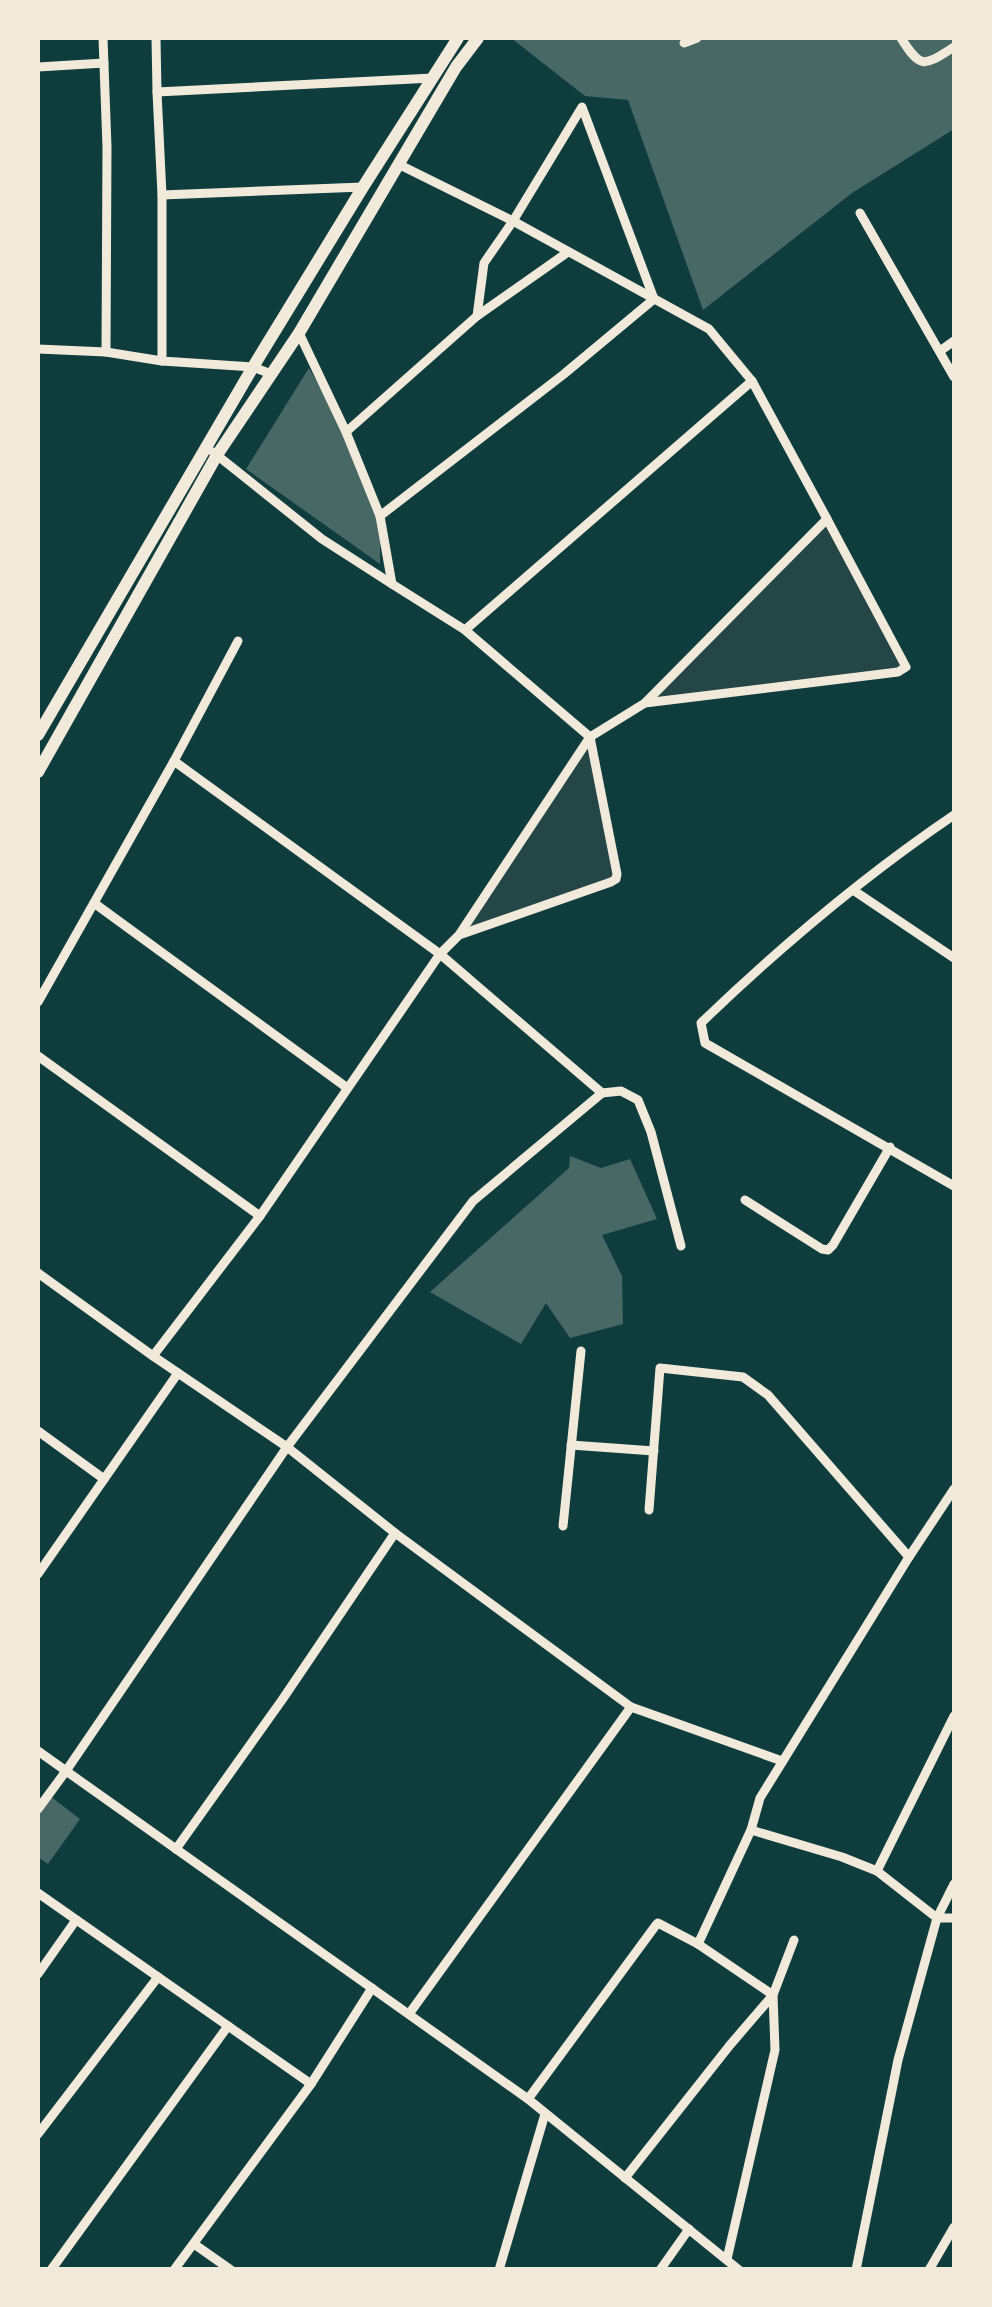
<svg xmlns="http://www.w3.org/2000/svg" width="992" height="2307" font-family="Cabin,sans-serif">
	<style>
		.green { fill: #244646 }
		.building { fill: #486865 }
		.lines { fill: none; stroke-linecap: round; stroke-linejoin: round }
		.minor { stroke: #f1e9da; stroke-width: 9 }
		.secondary { stroke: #f1e9da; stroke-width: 12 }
	</style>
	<rect width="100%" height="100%" fill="#0f3d3e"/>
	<!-- green -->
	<g class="green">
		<polygon points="827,519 906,667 645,703"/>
		<polygon points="590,737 616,879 459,935"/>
	</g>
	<!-- building -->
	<g class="building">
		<polygon points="511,38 954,38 954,129 852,193 703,310 628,100 585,96"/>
		<polygon points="309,368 346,432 380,516 380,564 246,469"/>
		<polygon points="570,1156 601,1168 630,1159 657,1219 602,1235 622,1276 623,1324 570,1338 546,1303 521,1344 430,1292 569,1168"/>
		<polygon points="50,1796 80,1819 48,1864 38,1857 38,1813"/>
	</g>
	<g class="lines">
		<!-- minor -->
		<g class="minor">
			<polyline points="103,38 107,147 106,352"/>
			<polyline points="156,38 157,92 433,78"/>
			<path d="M901 38C921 70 924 66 954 47"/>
			<polyline points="684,43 697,38"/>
			<polyline points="38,67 104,63"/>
			<polyline points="157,92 162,195 162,361 253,367 271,374"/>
			<polyline points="162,195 363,187"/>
			<polyline points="860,213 954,377"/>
			<polyline points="477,316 568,252"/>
			<polyline points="299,333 346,432 477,316 484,263 513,221 582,107 654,299 564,374 380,516 346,432"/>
			<polyline points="38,349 106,352 162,361"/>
			<polyline points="940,351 954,341"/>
			<polyline points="213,452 322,539 392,584"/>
			<polyline points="380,516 392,584 465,630 752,381"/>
			<polyline points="645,703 898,672 906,667 827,519"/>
			<polyline points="174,761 238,641"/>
			<path d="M954 815C864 876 780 947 701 1023L705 1043 954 1186"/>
			<polyline points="853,890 954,958"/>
			<polyline points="94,903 346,1087"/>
			<polyline points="462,934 611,882 616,879 617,874 590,737 465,630"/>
			<polyline points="38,1002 174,761 440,954 602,1093 621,1091 638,1100 651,1132 681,1246"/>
			<polyline points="38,1056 260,1216 153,1356"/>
			<polyline points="745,1200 822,1249 828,1250 833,1245 890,1147"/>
			<polyline points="260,1216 440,954 459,935 590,737 645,703 827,519 752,381 709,329 513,221 400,165"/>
			<polyline points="38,1273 153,1356 287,1447 395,1533 282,1700 176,1849"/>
			<polyline points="38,1431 104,1479"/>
			<polyline points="571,1445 654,1451"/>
			<polyline points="649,1510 660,1368 743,1377 768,1395 909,1557"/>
			<polyline points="563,1526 581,1351"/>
			<polyline points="395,1533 631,1707"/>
			<polyline points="38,1574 178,1373"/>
			<polyline points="38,1751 528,2099 739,2270"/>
			<polyline points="38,1809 66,1771 287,1447 473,1201 602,1093"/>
			<polyline points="751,1830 842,1857 877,1871 954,1716"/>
			<polyline points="877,1871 937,1918 954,1918"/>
			<polyline points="38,1893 311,2084"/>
			<polyline points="698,1944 773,1995 775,2050 727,2259"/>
			<polyline points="38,1974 76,1920"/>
			<polyline points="409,2014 631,1707 782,1761"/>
			<polyline points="528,2099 656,1925 658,1923 698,1944 751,1830 760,1798 909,1557 954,1489"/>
			<polyline points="38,2134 158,1977"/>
			<polyline points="625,2178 730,2045 773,1995 794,1940"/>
			<polyline points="194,2244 231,2270"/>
			<polyline points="51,2270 228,2026"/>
			<polyline points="174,2270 311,2084 372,1988"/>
			<polyline points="499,2270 545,2114"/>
			<polyline points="660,2270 689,2229"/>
			<polyline points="856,2270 898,2060 937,1918 954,1884"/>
			<polyline points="929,2270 954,2227"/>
		</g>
		<!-- secondary -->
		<g class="secondary">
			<polyline points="38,735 253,367 363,187 458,38"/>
			<polyline points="38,772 217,455 299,333 456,67 478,38"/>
		</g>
	</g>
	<!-- border -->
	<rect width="992" height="2307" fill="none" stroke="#f1e9da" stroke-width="80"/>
</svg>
